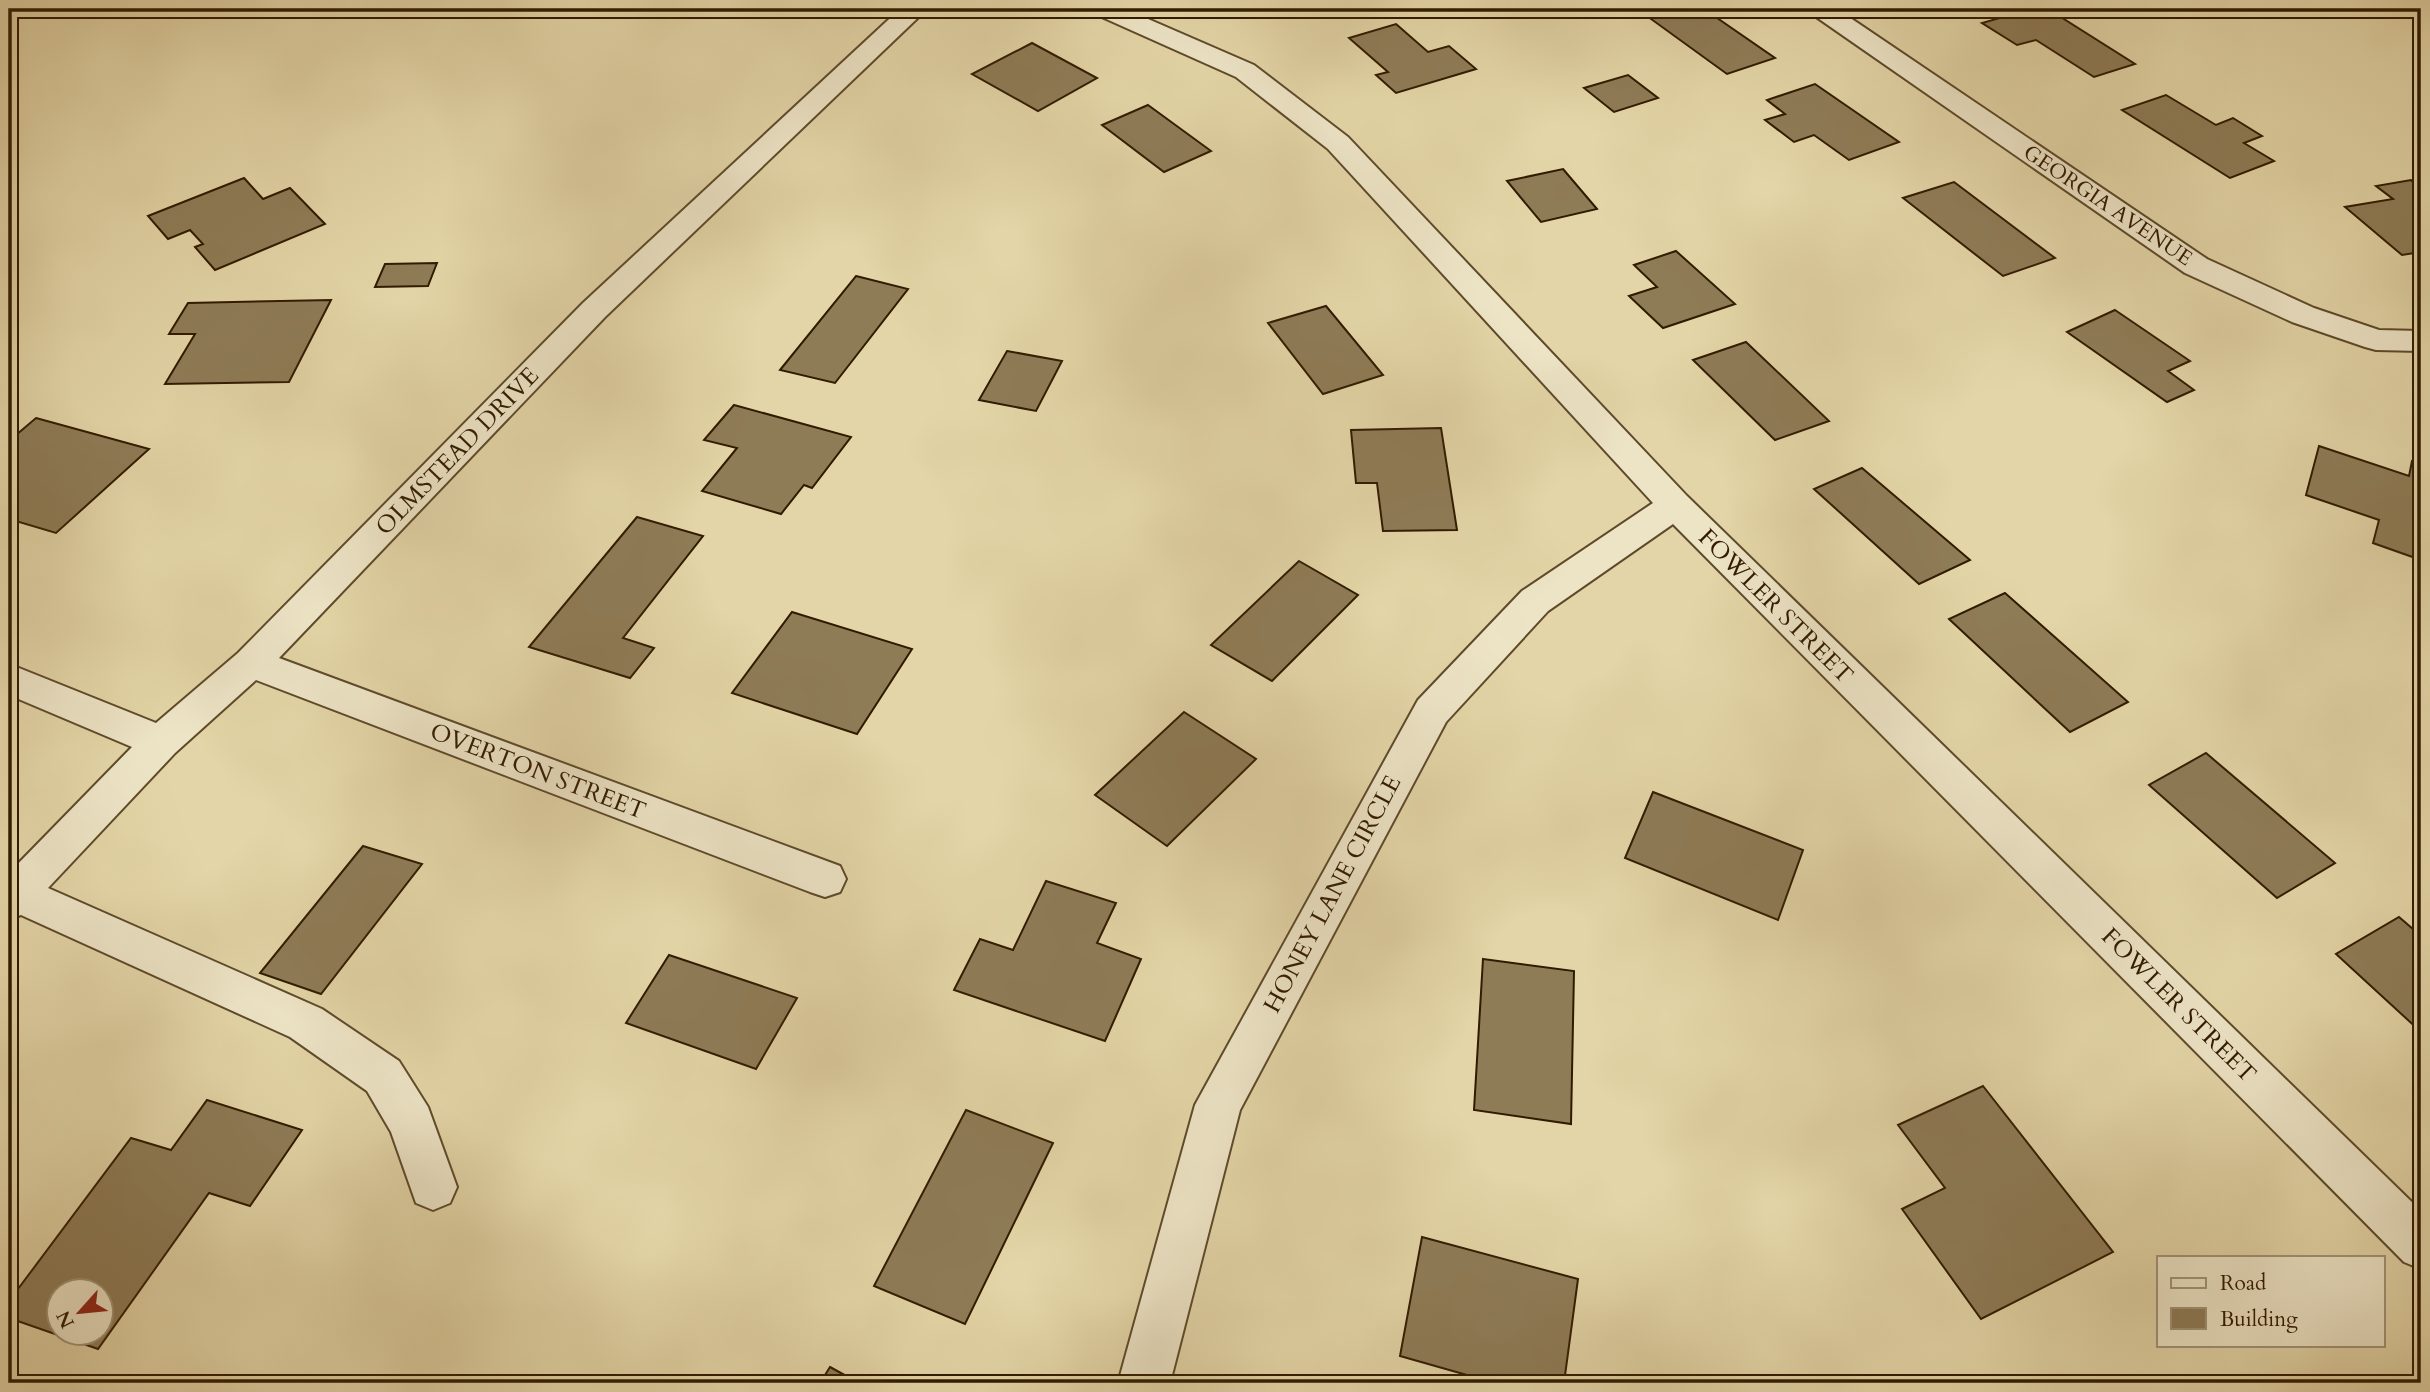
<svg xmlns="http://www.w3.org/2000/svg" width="2430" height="1392" font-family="Cardo,serif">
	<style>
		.building { fill: #8e7c57; stroke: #311b00; stroke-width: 2; fill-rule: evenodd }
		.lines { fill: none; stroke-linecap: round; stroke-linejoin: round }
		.minor-casing { stroke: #5e4a2a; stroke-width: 4 }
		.minor { fill: #ede4c6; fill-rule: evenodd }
		.labels { text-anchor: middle; stroke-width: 5; stroke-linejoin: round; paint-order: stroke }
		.far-street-label { font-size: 21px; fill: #311b00; stroke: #ede4c6 }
		.street-label { font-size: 24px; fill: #311b00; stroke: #ede4c6 }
	</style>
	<rect width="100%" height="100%" fill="#e3d5a7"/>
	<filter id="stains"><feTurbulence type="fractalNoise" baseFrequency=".00286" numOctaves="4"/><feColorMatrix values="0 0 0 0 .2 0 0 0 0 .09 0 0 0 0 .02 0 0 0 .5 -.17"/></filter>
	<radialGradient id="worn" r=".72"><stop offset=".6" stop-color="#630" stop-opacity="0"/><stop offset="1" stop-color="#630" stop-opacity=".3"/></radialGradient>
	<!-- building -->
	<g class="building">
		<polygon points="1647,9 1704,9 1775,58 1727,74 1640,11"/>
		<polygon points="2031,9 2048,9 2135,64 2094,77 2036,40 2017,45 1982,23"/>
		<polygon points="1396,24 1428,52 1449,46 1476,69 1396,93 1376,75 1388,72 1349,38"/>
		<polygon points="1032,43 1097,78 1038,111 972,74"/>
		<polygon points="1628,75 1658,98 1614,112 1584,88"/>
		<polygon points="1815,84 1899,142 1849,160 1814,135 1794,142 1765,120 1785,114 1767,100"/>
		<polygon points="2166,95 2216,125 2233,118 2262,136 2244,143 2274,161 2230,178 2122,110"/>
		<polygon points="1148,105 1211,151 1164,172 1102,125"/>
		<polygon points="1563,169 1597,209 1541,222 1507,181"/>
		<polygon points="244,178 263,199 290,188 325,224 215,270 195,247 203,244 190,230 168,239 148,216"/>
		<polygon points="2411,180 2421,189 2421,252 2402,255 2345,207 2393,199 2376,186"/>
		<polygon points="1954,182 2055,258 2003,276 1903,198"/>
		<polygon points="1676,251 1735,304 1663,328 1629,296 1657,287 1634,265"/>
		<polygon points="437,263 428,286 375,287 385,264"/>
		<polygon points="856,276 908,289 835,383 780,370"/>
		<polygon points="331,300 289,382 165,384 195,334 169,334 188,303"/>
		<polygon points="1326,306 1383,375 1323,394 1268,323"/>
		<polygon points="2115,310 2190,361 2168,371 2194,390 2167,402 2067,332"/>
		<polygon points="1746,342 1829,421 1775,440 1693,360"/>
		<polygon points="1007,351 1062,361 1036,411 979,400"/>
		<polygon points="734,405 851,437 812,488 804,485 781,514 702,491 737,448 704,440"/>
		<polygon points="36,418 149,449 56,533 9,519 9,463 14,459 9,457 9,441"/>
		<polygon points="1441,428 1457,530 1383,531 1377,483 1356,483 1351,430"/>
		<polygon points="2319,446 2409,476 2412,461 2421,464 2421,560 2373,543 2379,520 2306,495"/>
		<polygon points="1862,468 1970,560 1919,584 1814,489"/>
		<polygon points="637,517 703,536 623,638 654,648 630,678 529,647"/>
		<polygon points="1299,561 1358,595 1272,681 1211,645"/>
		<polygon points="2005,593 2128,702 2070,732 1949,619"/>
		<polygon points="792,612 912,649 857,734 732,693"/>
		<polygon points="1184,712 1256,759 1167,846 1095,795"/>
		<polygon points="2206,753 2335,863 2277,898 2149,785"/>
		<polygon points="1653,792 1803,850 1778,920 1625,858"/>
		<polygon points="363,846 422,864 321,994 260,973"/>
		<polygon points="1046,881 1116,903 1097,943 1141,959 1105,1041 954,990 980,939 1013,950"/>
		<polygon points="2399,917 2421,936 2421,1032 2336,954"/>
		<polygon points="669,955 797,998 756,1069 626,1023"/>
		<polygon points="1483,959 1574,971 1571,1124 1474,1110"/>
		<polygon points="1983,1086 2113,1252 1981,1319 1902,1209 1945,1188 1898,1125"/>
		<path d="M207 1100 302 1130 250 1206 209 1193 98 1349 9 1318V1301L131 1138 171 1150ZM60 1290H102V1332H60Z"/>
		<polygon points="966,1110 1053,1143 965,1324 874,1286"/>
		<polygon points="1422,1237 1578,1279 1564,1383 1495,1383 1400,1356"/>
		<polygon points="830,1367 859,1383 820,1383"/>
	</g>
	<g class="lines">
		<!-- minor casing -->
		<g class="minor-casing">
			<g id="minor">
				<polygon points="900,9 927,9 605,317 279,658 840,866 846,879 840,892 825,897 810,892 256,680 175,753 48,888 322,1009 399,1061 428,1107 457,1187 450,1203 433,1210 416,1203 391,1132 367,1091 290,1037 21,915 9,919 9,873 132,747 9,695 9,664 156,723 238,653 583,303"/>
				<polygon points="1092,9 1125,9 1254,65 1348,137 1687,496 2421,1211 2421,1269 2404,1262 1673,524 1548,611 1446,722 1240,1110 1170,1383 1118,1383 1195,1105 1418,700 1522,591 1653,503 1328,149 1236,77 1095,14"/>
				<polygon points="1808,9 1837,9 2207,259 2314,308 2379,330 2421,331 2421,351 2376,350 2365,347 2292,322 2185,273 1812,14"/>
			</g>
		</g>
		<!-- minor -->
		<use href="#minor" class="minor"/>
	</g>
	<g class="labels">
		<!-- far-street labels -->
		<g class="far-street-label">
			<text transform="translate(2108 205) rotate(34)" y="7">GEORGIA AVENUE</text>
		</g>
		<!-- street labels -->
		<g class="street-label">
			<text transform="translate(457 451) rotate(-46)" y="8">OLMSTEAD DRIVE</text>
			<text transform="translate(1776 606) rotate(45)" y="8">FOWLER STREET</text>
			<text transform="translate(538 771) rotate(21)" y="8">OVERTON STREET</text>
			<text transform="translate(1332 894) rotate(-62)" y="8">HONEY LANE CIRCLE</text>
			<text transform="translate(2179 1005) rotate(45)" y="8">FOWLER STREET</text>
		</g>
	</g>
	<!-- margin -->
	<rect width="2430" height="1392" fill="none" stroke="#e3d5a7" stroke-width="35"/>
	<rect x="10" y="10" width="2409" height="1371" fill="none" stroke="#311b00" stroke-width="3.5"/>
	<rect x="18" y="18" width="2395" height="1357" fill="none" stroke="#311b00" stroke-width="2"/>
	<!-- legend -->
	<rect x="2157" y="1256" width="228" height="91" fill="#ede4c6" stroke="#a29477" stroke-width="2"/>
	<rect x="2171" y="1278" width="35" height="10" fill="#ede4c6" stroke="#a29477" stroke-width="2"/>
	<text x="2220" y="1290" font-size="21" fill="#311b00">Road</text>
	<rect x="2171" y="1308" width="35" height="21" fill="#8e7c57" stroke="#a29477" stroke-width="2"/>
	<text x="2220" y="1326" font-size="21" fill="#311b00">Building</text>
	<!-- north arrow -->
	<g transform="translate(80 1312) rotate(243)"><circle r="33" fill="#ede4c6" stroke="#a29477" stroke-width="2"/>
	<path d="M0-5L12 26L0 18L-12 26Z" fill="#8f2418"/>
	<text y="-10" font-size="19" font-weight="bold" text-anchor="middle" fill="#311b00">N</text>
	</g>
	<rect width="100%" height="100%" filter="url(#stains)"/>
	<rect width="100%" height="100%" fill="url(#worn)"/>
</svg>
